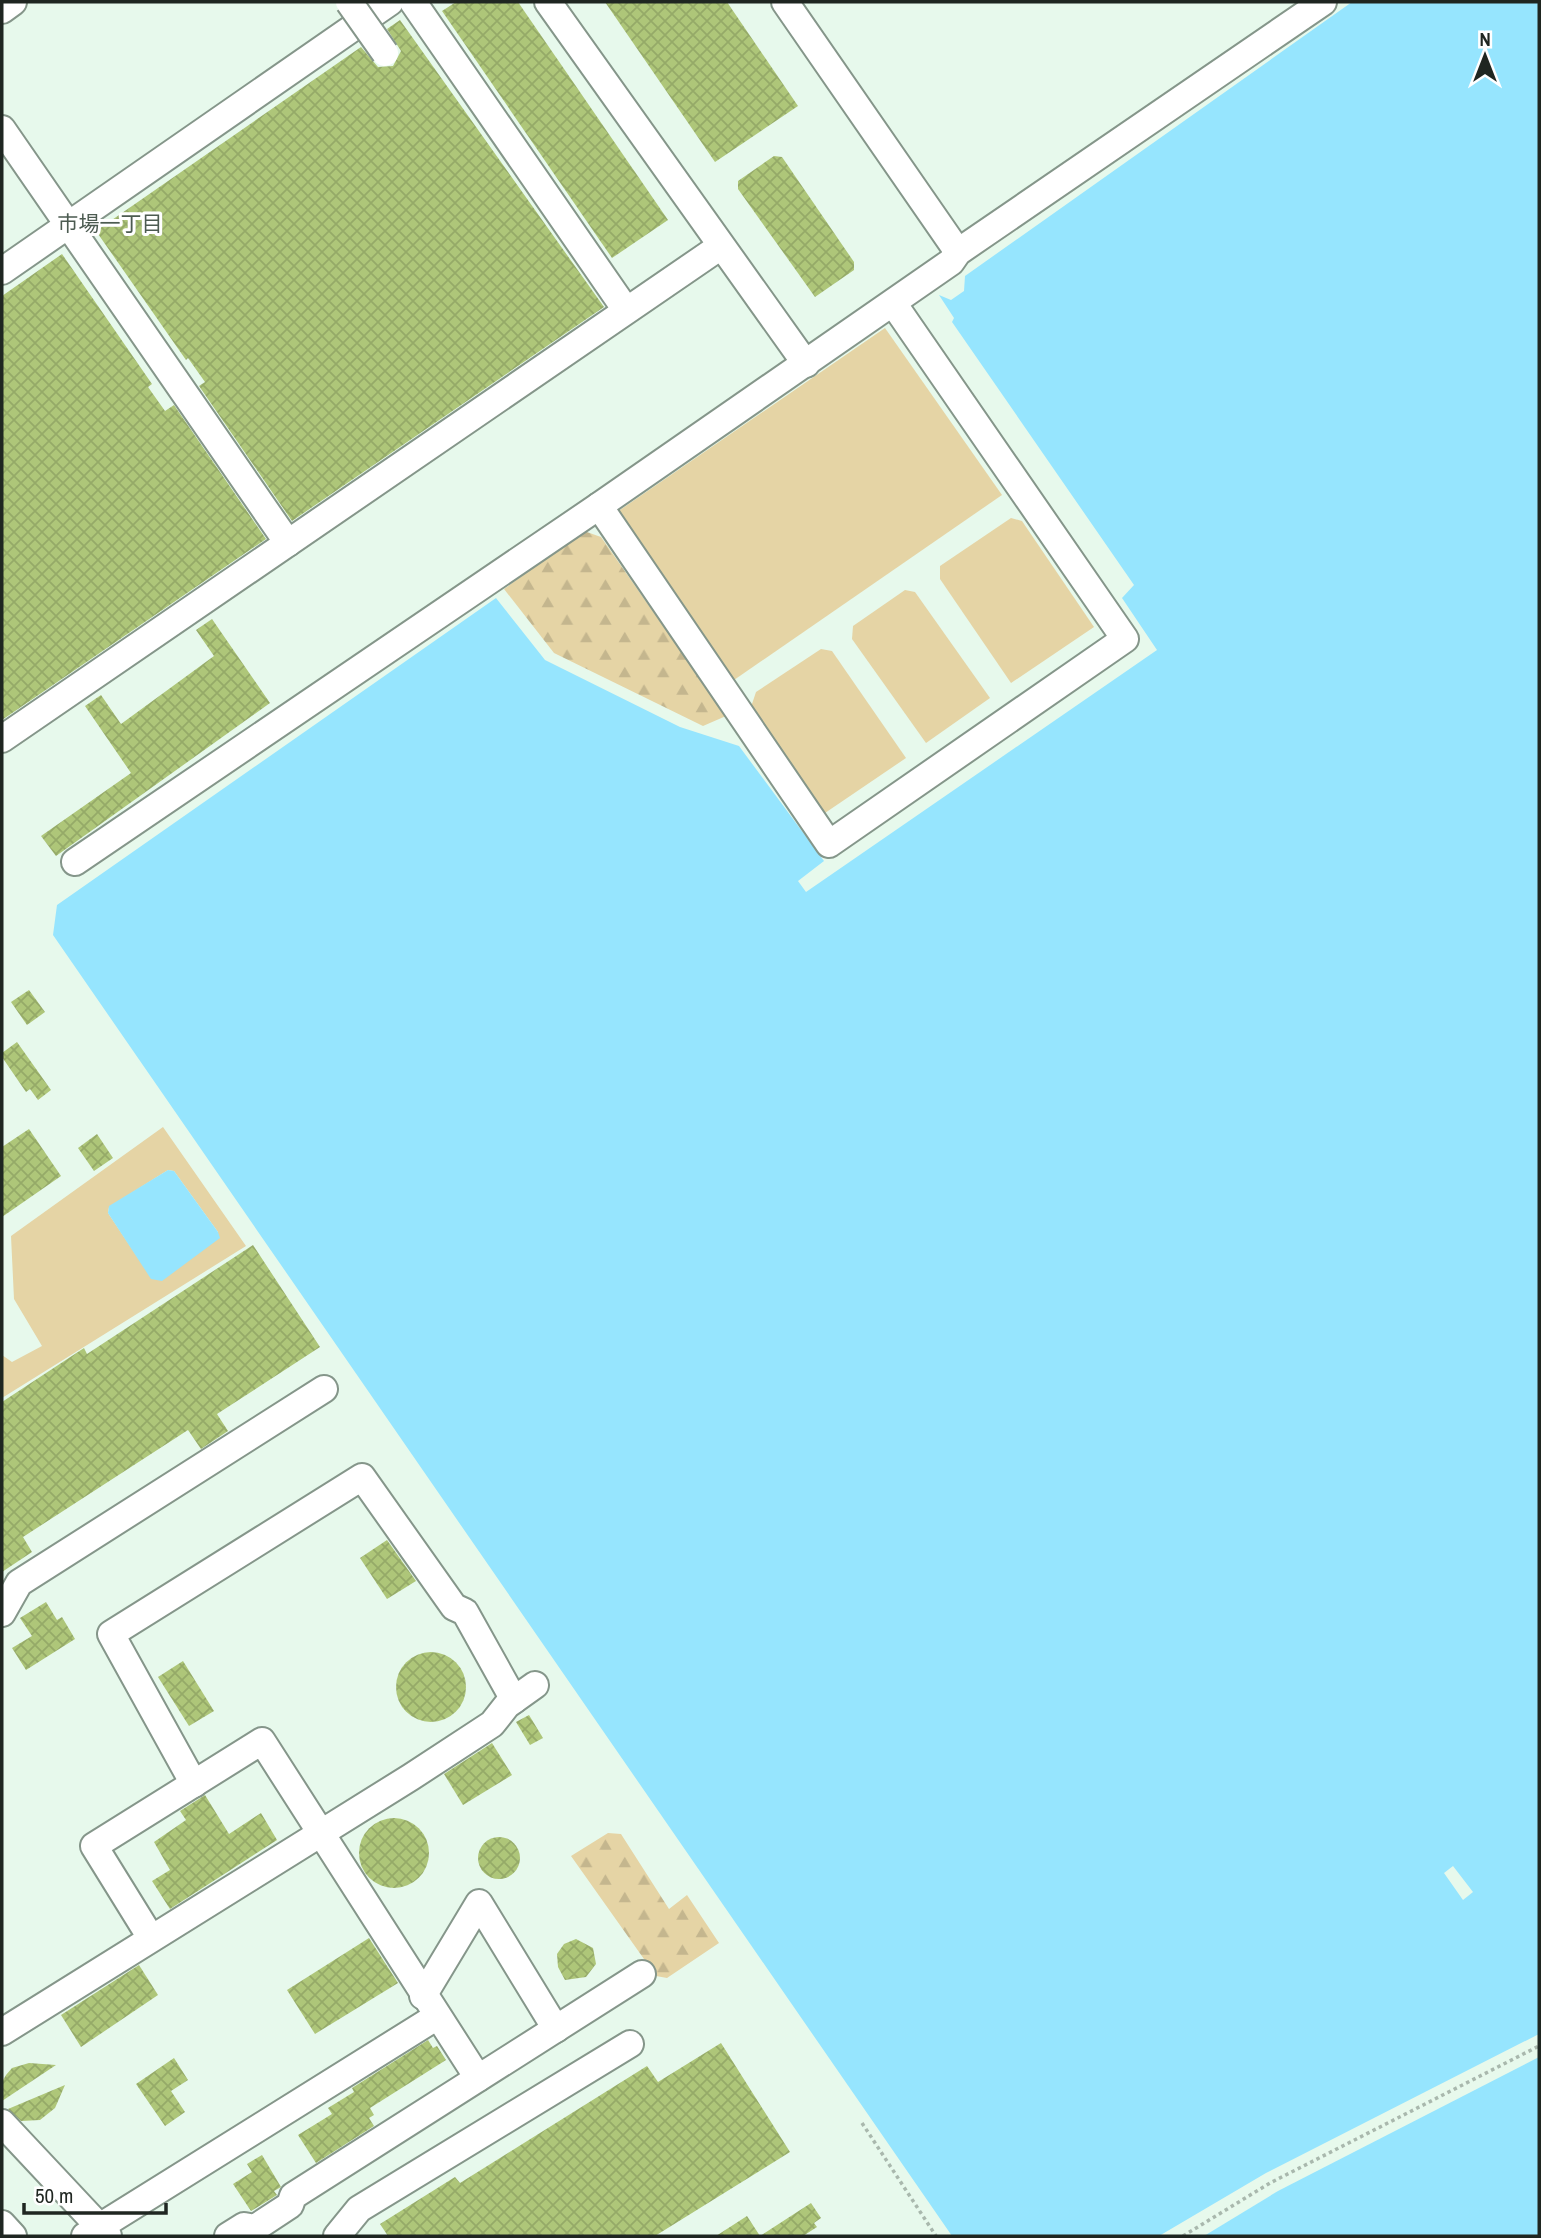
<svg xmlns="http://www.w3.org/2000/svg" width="1541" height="2238" font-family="'Archivo Narrow','Noto Sans JP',sans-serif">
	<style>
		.green { fill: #e5d4a5; fill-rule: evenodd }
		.forest { fill: url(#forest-firs) }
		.water { fill: #96e5fe; fill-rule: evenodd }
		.building { fill: url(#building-cross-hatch) }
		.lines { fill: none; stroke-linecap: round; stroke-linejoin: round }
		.minor-casing { stroke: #85968a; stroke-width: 30 }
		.path { stroke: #a9b8ad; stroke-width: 3.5; stroke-dasharray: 3.5 3.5; stroke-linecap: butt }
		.minor { stroke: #fff; stroke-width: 26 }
		.minor-bridge-casing { stroke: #85968a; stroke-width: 30; stroke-linecap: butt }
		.minor-bridge { stroke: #fff; stroke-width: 26 }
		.labels { text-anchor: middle; stroke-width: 6; stroke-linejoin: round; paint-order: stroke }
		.neighbourhood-label { font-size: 21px; fill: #4c5b51; stroke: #fff }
	</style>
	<defs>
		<pattern id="forest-firs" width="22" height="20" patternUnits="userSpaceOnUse" patternTransform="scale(1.75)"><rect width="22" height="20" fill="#e5d4a5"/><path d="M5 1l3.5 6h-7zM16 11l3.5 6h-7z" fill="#c4b68e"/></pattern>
		<pattern id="building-cross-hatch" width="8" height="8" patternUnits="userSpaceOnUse" patternTransform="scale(1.75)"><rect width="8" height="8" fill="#aec679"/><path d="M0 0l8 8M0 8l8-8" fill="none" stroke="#95aa68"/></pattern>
	</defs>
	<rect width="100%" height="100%" fill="#e7f9ec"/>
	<!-- green -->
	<g class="green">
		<polygon points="885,328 1002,495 734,680 617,512"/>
		<polygon points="1011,518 1022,521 1094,627 1011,683 940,579 940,566"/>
		<polygon points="905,590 915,592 990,698 926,743 852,639 853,626"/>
		<polygon points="821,649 832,651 906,758 825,813 751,707 756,692"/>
		<path d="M163 1127 246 1246 2 1398V1355L12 1362 42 1346 14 1299 11 1236ZM168 1170 174 1171 218 1232 152 1279 108 1213 109 1207Z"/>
	</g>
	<!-- forest -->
	<g class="forest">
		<polygon points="584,531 601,537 726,716 703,726 554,653 504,589"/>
		<polygon points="608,1833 621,1834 669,1909 687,1895 719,1943 667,1978 656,1976 571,1856"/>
	</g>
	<!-- water -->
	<g class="water">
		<path d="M1352 2H1539V2034L1266 2173 1159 2236H952L53 935 57 905 496 598 545 660 680 727 739 746 824 861 798 881 806 892 1157 650 1122 598 1134 585 952 322 954 318 939 295 951 300 964 291 965 276ZM1453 1866 1473 1892 1463 1900 1444 1873Z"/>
		<polygon points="168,1170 174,1171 218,1232 220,1238 162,1281 151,1279 108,1213 109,1206"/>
		<polygon points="1539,2057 1539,2236 1204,2236 1278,2191"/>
	</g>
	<!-- building -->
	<g class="building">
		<polygon points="456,2 518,2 668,220 612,258 442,11"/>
		<polygon points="605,2 727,2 798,106 715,162"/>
		<polygon points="400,20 604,307 292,521 199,386 205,382 188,358 186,360 96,231 361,47 378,67 393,66 401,51 387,29"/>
		<polygon points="774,156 782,157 854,262 854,270 815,297 738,189 738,181"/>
		<polygon points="62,254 152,384 148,387 165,411 174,405 266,539 2,720 2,296"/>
		<polygon points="212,619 270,703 56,856 41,836 131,773 85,706 101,695 121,724 214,656 196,630"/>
		<polygon points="29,990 45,1012 27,1025 11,1002"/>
		<polygon points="17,1042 51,1090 38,1100 30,1089 26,1092 2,1057 2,1053"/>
		<polygon points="29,1129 61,1176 2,1217 2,1147"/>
		<polygon points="97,1134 113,1158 94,1171 78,1148"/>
		<polygon points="253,1245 320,1347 217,1414 228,1431 201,1449 188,1430 23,1537 32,1552 2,1572 2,1402 84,1348 87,1354"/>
		<polygon points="387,1540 416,1581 387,1599 360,1558"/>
		<polygon points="46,1602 57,1620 62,1617 75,1639 26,1670 12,1648 32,1636 20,1618"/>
		<circle cx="431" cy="1687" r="35"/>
		<polygon points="183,1661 214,1711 189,1726 158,1677"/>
		<polygon points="529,1715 543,1738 530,1745 516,1722"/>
		<polygon points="492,1743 512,1775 463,1805 444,1774"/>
		<polygon points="205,1795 229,1834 261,1813 277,1840 170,1909 152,1881 170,1870 154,1842 186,1820 180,1811"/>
		<circle cx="394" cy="1853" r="35"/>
		<circle cx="499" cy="1858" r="21"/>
		<polygon points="369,1938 398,1983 315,2034 287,1990"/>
		<polygon points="576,1939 593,1948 596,1964 586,1977 565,1980 558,1967 557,1954 564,1944"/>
		<polygon points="139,1965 158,1995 81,2047 61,2015"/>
		<polygon points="428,2040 433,2048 437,2046 446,2060 370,2108 374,2115 369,2118 374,2126 316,2163 298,2135 332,2114 328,2108 354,2092 352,2088"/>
		<polygon points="721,2043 790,2152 655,2236 388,2236 380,2224 455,2177 460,2183 647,2066 658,2082"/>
		<polygon points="174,2058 188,2080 171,2091 185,2112 165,2126 136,2084"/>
		<polygon points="29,2063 56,2065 2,2101 2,2082 6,2075 12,2068"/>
		<polygon points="65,2085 55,2108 40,2120 21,2121 8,2109"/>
		<polygon points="262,2155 281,2187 274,2191 277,2195 251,2211 233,2184 252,2172 247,2164"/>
		<polygon points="811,2203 821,2218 814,2223 817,2227 803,2236 716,2236 747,2216 760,2236"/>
	</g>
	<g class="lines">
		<!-- minor casing -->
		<g class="minor-casing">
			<g id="minor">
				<polyline points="413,2 626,310"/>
				<polyline points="548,2 806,364"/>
				<polyline points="785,2 958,252"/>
				<polyline points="2,10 13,2"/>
				<polyline points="2,129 288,543"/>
				<polyline points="2,271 390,2"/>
				<polyline points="599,506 829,844 1125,639 893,303"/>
				<polyline points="2,739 721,246"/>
				<polyline points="75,862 599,506 951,262 958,252 1323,2"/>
				<polyline points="2,1613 19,1583 324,1389"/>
				<polyline points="194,1784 111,1634 362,1477 454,1607 465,1612 514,1700"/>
				<polyline points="151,1938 94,1846 262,1741 478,2078"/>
				<polyline points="423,1996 479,1903 556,2029"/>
				<polyline points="2,2032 411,1777 492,1724 507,1705 535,1685"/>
				<polyline points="2,2123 108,2236"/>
				<polyline points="2,2224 13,2236"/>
				<polyline points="85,2236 436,2017"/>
				<polyline points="228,2236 244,2226 255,2228 290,2205 293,2196 642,1974"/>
				<polyline points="337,2236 359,2209 630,2044"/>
			</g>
		</g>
		<!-- path -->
		<g class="path">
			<polyline points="862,2123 936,2236"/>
			<polyline points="1183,2236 1270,2183 1539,2046"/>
		</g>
		<!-- minor -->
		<use href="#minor" class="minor"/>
		<!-- minor-bridge casing -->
		<g class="minor-bridge-casing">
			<polyline id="minor-bridge" points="349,2 385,53"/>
		</g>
		<!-- minor-bridge -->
		<use href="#minor-bridge" class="minor-bridge"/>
	</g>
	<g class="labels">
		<!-- neighbourhood labels -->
		<g class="neighbourhood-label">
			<text x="110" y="231">市場一丁目</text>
		</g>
	</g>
	<!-- border -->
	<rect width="1541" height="2238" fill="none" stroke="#1f2621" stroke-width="7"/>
	<!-- north arrow -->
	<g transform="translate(1485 56)" stroke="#ffffff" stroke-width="5" paint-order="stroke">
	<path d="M0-5L12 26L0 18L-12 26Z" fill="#1f2621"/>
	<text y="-10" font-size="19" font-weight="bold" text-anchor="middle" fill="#1f2621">N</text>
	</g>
	<!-- scale -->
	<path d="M24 2203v10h142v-10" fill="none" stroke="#1f2621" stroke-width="3.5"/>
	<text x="35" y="2203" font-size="21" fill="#1f2621" stroke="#ffffff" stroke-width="5" paint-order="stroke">50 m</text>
</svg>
